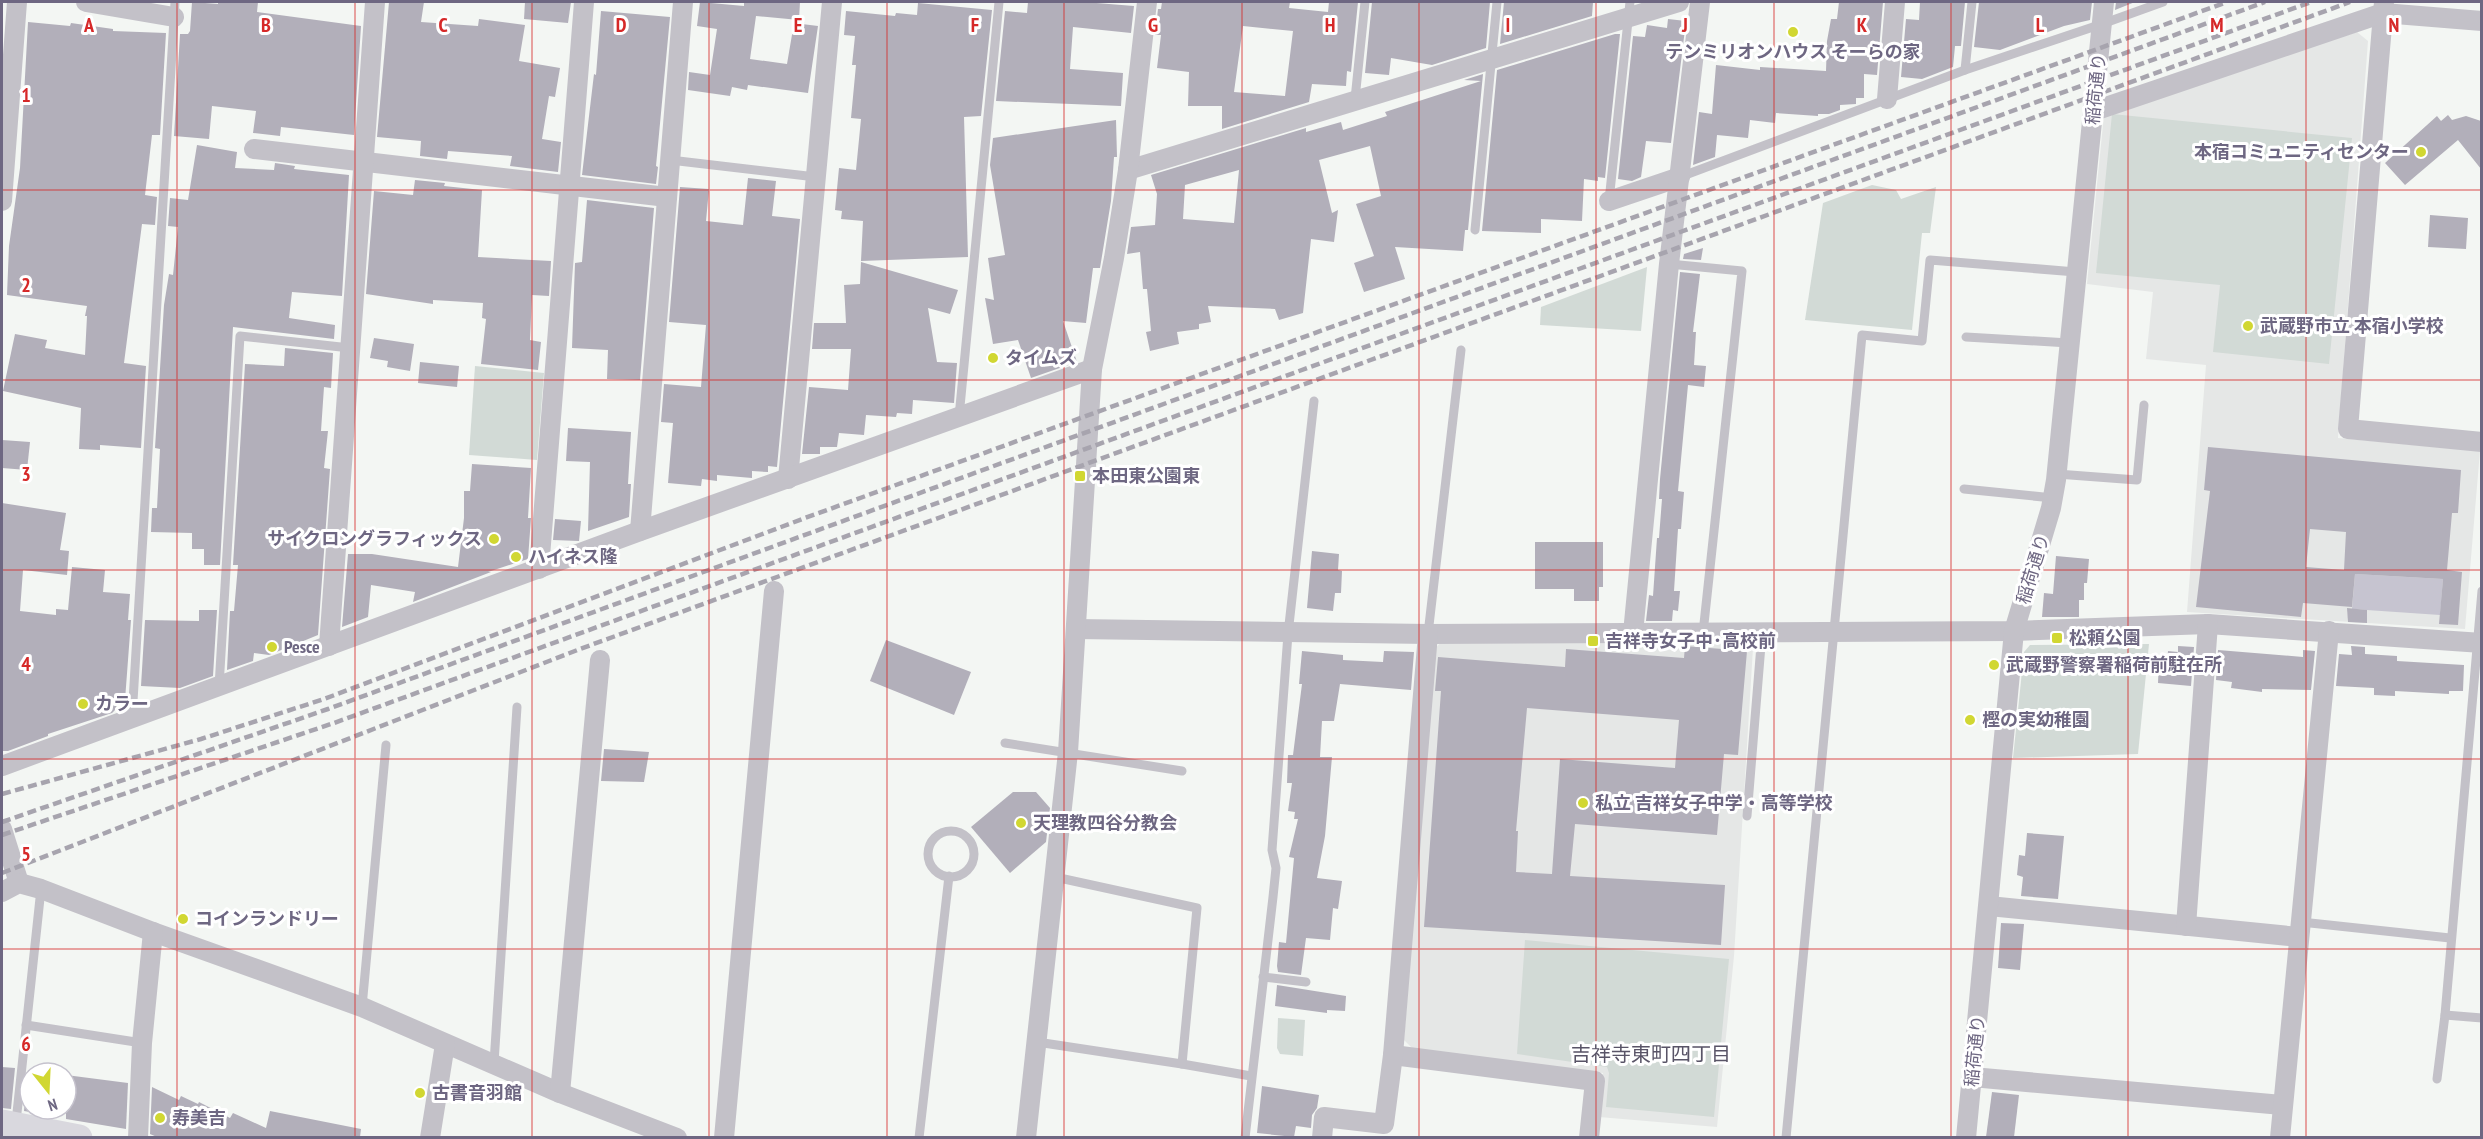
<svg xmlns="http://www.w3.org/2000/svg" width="2483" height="1139" font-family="'PT Sans Narrow','Noto Sans JP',sans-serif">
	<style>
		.built { fill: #e5e7e6 }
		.green { fill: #d2dad6 }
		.water { fill: #c6c4d0 }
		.building { fill: #b2afba; fill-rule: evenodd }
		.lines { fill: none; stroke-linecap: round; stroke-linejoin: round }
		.lane { stroke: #c3c1c8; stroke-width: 9 }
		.street { stroke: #c3c1c8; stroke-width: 20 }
		.secondary { stroke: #d9d8de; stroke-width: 27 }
		.rail { stroke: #a7a4ae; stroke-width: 4.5; stroke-dasharray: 9 4.5; stroke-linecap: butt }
		.grid { fill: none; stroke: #d62828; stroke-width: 1.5; stroke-opacity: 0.55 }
		.poi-dot { fill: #d1d732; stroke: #fff; stroke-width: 2 }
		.labels { text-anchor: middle; stroke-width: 6; stroke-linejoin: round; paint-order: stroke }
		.poi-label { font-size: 18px; font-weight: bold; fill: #6e6782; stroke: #fff; text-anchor: start }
		.street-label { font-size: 18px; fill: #6e6782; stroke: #fff }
		.neighbourhood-label { font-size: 20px; fill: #595467; stroke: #fff }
		.grid-label { font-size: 20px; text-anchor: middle; font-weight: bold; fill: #d62828; stroke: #fff; stroke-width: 6; stroke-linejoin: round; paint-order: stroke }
	</style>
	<rect width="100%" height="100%" fill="#f3f6f3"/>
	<!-- built -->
	<g class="built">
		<polygon points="2357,32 2368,41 2338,438 2480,451 2465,629 2187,612 2206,365 2146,359 2153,292 2087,284 2104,115"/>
		<polygon points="1441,642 1747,643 1753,648 1734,956 1717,1127 1599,1117 1603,1073 1412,1048 1404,1040 1434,650"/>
	</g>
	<!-- green -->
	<g class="green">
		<polygon points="2112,114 2352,138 2329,364 2213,352 2220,285 2096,273"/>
		<polygon points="1872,185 1896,190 1901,199 1936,187 1930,233 1922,233 1912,330 1805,320 1823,203"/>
		<polygon points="1647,267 1641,331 1540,325 1541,307"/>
		<polygon points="475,366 544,373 537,460 469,455"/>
		<polygon points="2149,644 2138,754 2013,758 2024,652 2030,645"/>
		<polygon points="1525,940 1729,959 1714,1117 1606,1107 1609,1073 1607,1067 1517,1054"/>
		<polygon points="1278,1018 1305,1020 1303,1056 1280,1054 1277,1048"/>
	</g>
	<!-- water -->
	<polygon class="water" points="2355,574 2443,579 2440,615 2352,609"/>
	<!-- building -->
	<g class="building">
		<polygon points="192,2 218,4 218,2 258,2 257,12 361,26 354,135 281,127 280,136 253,133 256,111 212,106 209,139 174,136 180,34 188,34 190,31"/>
		<polygon points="389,2 424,2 421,22 478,26 479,19 525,25 519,61 560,68 555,97 549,96 542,139 561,142 558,172 510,166 512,156 448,151 447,159 420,156 421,141 377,137"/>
		<polygon points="525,2 571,2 568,23 524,19"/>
		<polygon points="700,2 744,6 744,2 800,2 799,20 756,16 750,59 787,64 794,23 818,26 808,93 748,85 747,90 732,87 730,96 688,90 689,72 710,75 717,29 697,26"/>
		<polygon points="1028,2 1084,2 1134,6 1131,33 1073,27 1070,69 1123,73 1121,106 996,101 1005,11 1027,13"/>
		<path d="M1162 2H1290L1289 8 1328 12 1329 2H1358L1351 72 1347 71 1346 86 1312 84 1309 102 1222 129V106H1188L1189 72 1157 68 1161 35H1155L1158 9H1161ZM1243 26 1293 31 1285 96 1234 92Z"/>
		<polygon points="1372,2 1490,2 1486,48 1432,65 1391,58 1389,75 1365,73"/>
		<polygon points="1504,2 1593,2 1592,16 1500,44"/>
		<polygon points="1839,2 1883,2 1877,75 1864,74 1864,98 1856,98 1856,104 1840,105 1840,110 1829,114 1818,114 1818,116 1776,113 1775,123 1750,120 1748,138 1717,135 1715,157 1693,165 1699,112 1712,114 1716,65 1760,70 1760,67 1826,71 1827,41 1831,19 1837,19"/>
		<polygon points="1920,2 1965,2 1961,46 1955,46 1953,67 1922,79 1901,77 1906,19 1919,20"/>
		<polygon points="1979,2 2092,2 2090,20 2064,26 2000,50 1974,47"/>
		<polygon points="2116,2 2135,2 2115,10"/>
		<polygon points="918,3 992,10 981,116 964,117 968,257 861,261 863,221 841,219 842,211 835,210 839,168 856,170 861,119 851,118 856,65 852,65 855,36 844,35 846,11 895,16 896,13 917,15"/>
		<polygon points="601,11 670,17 656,166 658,167 656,184 582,175 594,74 596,75"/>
		<polygon points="1668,19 1686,21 1671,143 1646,141 1641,177 1632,181 1618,179 1633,36 1645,37 1647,25 1667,28"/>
		<polygon points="28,22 70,26 71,23 113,29 113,31 166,33 160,135 152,135 145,195 157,197 155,225 142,224 124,363 146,366 141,448 100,445 100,450 79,449 81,408 3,391 15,334 47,340 45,348 85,355 87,316 85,316 87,306 7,295 9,246 20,168"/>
		<polygon points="1615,34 1620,34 1605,178 1598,177 1598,181 1584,179 1582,221 1541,219 1541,233 1482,231 1497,70"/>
		<path d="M1483 74 1468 230H1465L1463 251 1395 247 1405 279 1364 292 1354 263 1374 256 1356 204 1381 196 1370 146 1319 160 1332 213 1338 210 1334 242 1311 239 1303 313 1279 320 1275 309 1208 306 1211 322 1199 324V329L1177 332 1179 344 1150 351 1146 332 1151 331 1147 289H1143L1140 252 1127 254 1131 227 1155 225 1157 194 1151 175 1306 128V132L1341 122 1343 130 1387 116 1385 112 1481 81 1464 80ZM1239 170 1234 223 1183 219 1185 185Z"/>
		<polygon points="2448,115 2452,120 2466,116 2481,121 2481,169 2458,140 2405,185 2385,163 2437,116 2441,121"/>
		<polygon points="1116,120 1117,157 1114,157 1111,201 1100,268 1093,268 1086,323 1063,321 1077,362 1031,378 1018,340 993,344 985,298 994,300 988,258 1005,255 990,165 993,138"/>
		<polygon points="197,145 237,152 235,168 274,170 275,163 295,166 294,169 349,175 342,296 292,292 289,318 335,325 334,339 233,327 220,565 204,565 204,549 192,549 192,533 151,532 152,508 157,508 160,449 155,448 164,305 169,274 173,275 178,227 168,226 170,198 188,200"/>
		<polygon points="748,178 776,181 772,216 800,219 777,467 768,466 768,472 752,471 752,478 717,475 717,481 702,479 701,486 668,483 673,423 661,422 664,384 701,387 706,325 669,322 680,187 709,189 706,221 743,225"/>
		<polygon points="415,180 445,183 444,186 482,190 478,257 551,261 549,296 532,295 530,340 541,342 538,370 481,364 486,319 482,318 483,303 433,300 433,304 366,294 374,191 413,195"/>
		<polygon points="587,200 654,208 640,380 607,379 608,350 572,348 575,263 582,262"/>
		<polygon points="2430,215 2468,218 2466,249 2428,247"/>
		<polygon points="1703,248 1701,260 1683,259 1684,254"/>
		<polygon points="861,262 958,290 950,314 928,308 937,362 957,363 954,403 913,400 912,414 897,413 896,417 866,415 864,435 839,433 837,447 820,447 820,454 802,454 809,387 848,390 851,349 812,349 814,323 846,323 844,285 860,284"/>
		<polygon points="1680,272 1700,274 1693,332 1696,332 1694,365 1706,366 1704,387 1688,385 1678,491 1684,492 1681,529 1678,529 1674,591 1680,591 1678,611 1673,610 1672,621 1646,621 1649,595 1653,596 1657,538 1659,538 1662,499 1659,499 1660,479"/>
		<polygon points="374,338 414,344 410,371 387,367 388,361 370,358"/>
		<polygon points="285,348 333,353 331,388 324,387 321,431 328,431 324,468 330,469 318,635 269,655 254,653 253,661 227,670 230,611 234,611 238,565 233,565 245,364 284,366"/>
		<polygon points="420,362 459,366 457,387 418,383"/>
		<polygon points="568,428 631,432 628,484 631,484 629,517 588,531 590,462 566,461"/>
		<polygon points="2,440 30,442 27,470 2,468"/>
		<path d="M2208 447 2461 470 2458 513H2452L2447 570 2462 572 2458 625 2439 624 2443 579 2355 574 2352 607 2303 603 2301 617 2196 607 2210 491 2204 490ZM2310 529 2346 532 2344 570 2306 567Z"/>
		<polygon points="472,464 531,468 528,518 531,518 528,559 488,572 491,572 413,602 415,592 371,585 368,617 342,627 348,554 372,554 458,567 464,518 464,491 470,491"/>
		<polygon points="2,503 66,513 60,550 69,551 67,575 23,570 20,611 56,615 56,609 68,610 72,567 105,570 103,592 130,594 128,620 131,620 125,700 120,699 115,710 112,713 48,734 48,736 8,751 2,751"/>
		<polygon points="555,519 581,521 579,541 553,540"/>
		<polygon points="1535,542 1603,542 1603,587 1599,587 1599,601 1574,601 1574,589 1535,589"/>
		<polygon points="1312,551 1339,554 1338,570 1342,571 1341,593 1335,593 1333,611 1307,608"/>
		<polygon points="2056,556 2089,559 2087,583 2084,583 2084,600 2079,600 2079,617 2042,617 2044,593 2053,594"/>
		<polygon points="2347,608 2367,610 2367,623 2348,622"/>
		<polygon points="199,610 217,610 213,676 180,688 141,686 145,620 199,621"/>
		<polygon points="886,640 971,672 954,715 870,681"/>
		<path d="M1685 646 1747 651 1738 755 1724 754 1717 835 1575 824 1570 876 1725 885 1721 945 1424 927 1441 691H1435L1438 657 1565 667 1566 649 1684 658ZM1527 708 1679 720 1675 768 1560 759 1552 874 1516 872 1518 831H1516Z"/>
		<polygon points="2178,646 2194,647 2191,686 2158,683 2159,660 2167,661 2168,651 2178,652"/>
		<polygon points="2351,646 2365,647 2365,654 2397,656 2397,661 2464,665 2463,691 2449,691 2449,694 2395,691 2395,696 2374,695 2374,688 2336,686 2339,654 2352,655"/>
		<polygon points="2218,650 2303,657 2303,650 2315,651 2311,690 2262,689 2262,692 2231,688 2232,682 2216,680"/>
		<polygon points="1302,651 1343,655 1343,660 1383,662 1384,651 1414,652 1411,690 1340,684 1334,721 1322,721 1320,757 1332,757 1325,836 1317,878 1342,881 1338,909 1333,908 1330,940 1306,938 1301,975 1278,972 1277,966 1279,942 1286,943 1294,858 1289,857 1298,819 1294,819 1295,812 1288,811 1292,783 1287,783 1288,755 1293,755 1302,684 1299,684"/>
		<polygon points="604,749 649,752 644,782 601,781"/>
		<polygon points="1013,792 1036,792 1050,808 1046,842 1010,873 971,827"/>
		<polygon points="2027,833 2064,836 2058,899 2021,896 2023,877 2017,875 2019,855 2025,856"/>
		<polygon points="2001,923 2024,924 2020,970 1998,968"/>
		<polygon points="1277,985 1346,996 1345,1011 1327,1010 1327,1013 1275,1006"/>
		<polygon points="2,1067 15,1068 11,1109 2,1108"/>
		<polygon points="28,1070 30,1070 30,1112 24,1111"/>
		<polygon points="66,1075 128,1083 126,1129 66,1119"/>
		<polygon points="1262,1086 1319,1095 1317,1108 1312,1115 1311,1128 1296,1126 1294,1137 1257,1133"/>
		<polygon points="152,1087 179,1100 181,1096 198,1104 199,1102 230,1118 233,1113 266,1128 270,1111 361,1129 360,1137 157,1137 150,1134"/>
		<polygon points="1992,1092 2019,1095 2014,1137 1986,1137"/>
	</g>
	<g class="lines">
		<!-- lane -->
		<g class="lane">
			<polyline points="1965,70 1972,2"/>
			<polyline points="1355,99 1365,2"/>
			<polyline points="670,160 816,177"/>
			<polyline points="1680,177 1965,70 2102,24 2163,2"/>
			<polyline points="1609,201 1630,2"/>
			<polyline points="1475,230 1497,2"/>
			<polyline points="1669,264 1742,271 1703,633"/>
			<polyline points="1966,337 2069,343"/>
			<polyline points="959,417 999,2"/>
			<polyline points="2057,474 2137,480 2144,405"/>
			<polyline points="1964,489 2053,498"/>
			<polyline points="1428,634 1461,350"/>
			<polyline points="219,687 240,336 350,348"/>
			<polyline points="132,718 175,2"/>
			<polyline points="1005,743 1182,771"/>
			<polyline points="1747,816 1762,633"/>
			<circle cx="951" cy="854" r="23"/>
			<polyline points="1055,877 1197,908 1182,1064 1251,1076"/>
			<polyline points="2301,922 2450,938"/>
			<polyline points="1263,977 1306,982"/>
			<polyline points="362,1007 386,745"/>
			<polyline points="2445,1015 2482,1018"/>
			<polyline points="26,1025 142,1043"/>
			<polyline points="1037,1042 1182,1064"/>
			<polyline points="494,1063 517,707"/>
			<polyline points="2437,1079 2445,1015 2482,591"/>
			<polyline points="16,1122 41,889"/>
			<polyline points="919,1138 949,876"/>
			<polyline points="1245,1138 1273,897 1276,868 1272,850 1288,634 1314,401"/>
			<polyline points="1786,1138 1862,335 1922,341 1930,260 2076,272"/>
		</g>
		<!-- street -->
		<g class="street">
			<polyline points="86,2 174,17"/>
			<polyline points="2384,2 2348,429 2482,442"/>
			<polyline points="1887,99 1895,2"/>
			<polyline points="2094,111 2383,13 2482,21"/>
			<polyline points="254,149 667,197"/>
			<polyline points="1128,170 1679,2"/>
			<polyline points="2,201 17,2"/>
			<polyline points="1609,201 1680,177"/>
			<polyline points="788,479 832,2"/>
			<polyline points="640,531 683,2"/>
			<polyline points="539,569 584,2"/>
			<polyline points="1076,629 1428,634 2014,631 2208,624 2482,643"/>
			<polyline points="1633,633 1669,264 1700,2"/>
			<polyline points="329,646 375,2"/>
			<polyline points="2,766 640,531 1092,369"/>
			<polyline points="2,829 19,883"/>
			<polyline points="2,892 19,883 41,889 153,932 362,1007 560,1093 677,1138"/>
			<polyline points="1989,906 2299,937"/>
			<polyline points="2186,926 2208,624"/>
			<polyline points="1393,1055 1595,1081 1589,1138"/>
			<polyline points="1972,1077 2282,1105"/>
			<polyline points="560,1093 600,660"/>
			<polyline points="138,1138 142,1043 153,932"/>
			<polyline points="430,1138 445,1044"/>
			<polyline points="724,1138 774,591"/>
			<polyline points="1026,1138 1068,752 1092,369 1114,258 1128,170 1147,2"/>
			<polyline points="1322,1138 1324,1117 1384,1124 1393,1055 1428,634"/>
			<polyline points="1966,1138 2014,631 2051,508 2056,480 2104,2"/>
			<polyline points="2280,1138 2329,631"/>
		</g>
		<!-- secondary -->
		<polyline class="secondary" points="2,1123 79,1138"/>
		<!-- rail -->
		<g class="rail">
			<polyline points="2,794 201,739 324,699 805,518 2227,2"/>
			<polyline points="2,822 328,709 2265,2"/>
			<polyline points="2,835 334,723 2311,2"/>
			<polyline points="2,873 580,649 2350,2"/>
		</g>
	</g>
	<!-- grid -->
	<path class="grid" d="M177 2V1138M355 2V1138M532 2V1138M709 2V1138M887 2V1138M1064 2V1138M1242 2V1138M1419 2V1138M1596 2V1138M1774 2V1138M1951 2V1138M2128 2V1138M2306 2V1138M2 190H2482M2 380H2482M2 570H2482M2 759H2482M2 949H2482"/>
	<!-- markers -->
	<g class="poi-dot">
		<circle cx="1793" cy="32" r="6"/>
		<circle cx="2421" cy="152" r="6"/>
		<circle cx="2248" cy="326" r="6"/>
		<circle cx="993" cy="358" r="6"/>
		<rect x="1074" y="470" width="12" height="12" rx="3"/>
		<circle cx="494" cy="539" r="6"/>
		<circle cx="516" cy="557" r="6"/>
		<rect x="2051" y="632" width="12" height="12" rx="3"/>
		<rect x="1587" y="635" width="12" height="12" rx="3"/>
		<circle cx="272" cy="647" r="6"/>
		<circle cx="1994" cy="665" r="6"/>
		<circle cx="83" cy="704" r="6"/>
		<circle cx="1970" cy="720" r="6"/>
		<circle cx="1583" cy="803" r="6"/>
		<circle cx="1021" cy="823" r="6"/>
		<circle cx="183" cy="919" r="6"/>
		<circle cx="420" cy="1093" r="6"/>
		<circle cx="160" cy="1118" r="6"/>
	</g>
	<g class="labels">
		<!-- poi labels -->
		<g class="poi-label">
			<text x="1793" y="58" text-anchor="middle">テンミリオンハウス そーらの家</text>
			<text x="2409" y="158" text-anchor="end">本宿コミュニティセンター</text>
			<text x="2260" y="332">武蔵野市立 本宿小学校</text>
			<text x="1005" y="364">タイムズ</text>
			<text x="1092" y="482">本田東公園東</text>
			<text x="482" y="545" text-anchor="end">サイクロングラフィックス</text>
			<text x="528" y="563">ハイネス隆</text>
			<text x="2069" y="644">松頼公園</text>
			<text x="1605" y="647">吉祥寺女子中･高校前</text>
			<text x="284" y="653">Pesce</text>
			<text x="2006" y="671">武蔵野警察署稲荷前駐在所</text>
			<text x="95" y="710">カラー</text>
			<text x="1982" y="726">樫の実幼稚園</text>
			<text x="1595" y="809">私立 吉祥女子中学・高等学校</text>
			<text x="1033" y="829">天理教四谷分教会</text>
			<text x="195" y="925">コインランドリー</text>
			<text x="432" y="1099">古書音羽館</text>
			<text x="172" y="1124">寿美吉</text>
		</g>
		<!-- street labels -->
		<g class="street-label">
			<text transform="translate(2096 89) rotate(-84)" y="6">稲荷通り</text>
			<text transform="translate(2033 569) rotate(-73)" y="6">稲荷通り</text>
			<text transform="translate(1975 1051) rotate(-84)" y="6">稲荷通り</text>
		</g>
		<!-- neighbourhood labels -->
		<g class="neighbourhood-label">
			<text x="1651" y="1061">吉祥寺東町四丁目</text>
		</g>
	</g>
	<g class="grid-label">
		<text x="89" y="32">A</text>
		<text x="266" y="32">B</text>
		<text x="443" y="32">C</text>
		<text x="621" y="32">D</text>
		<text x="798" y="32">E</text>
		<text x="975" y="32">F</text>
		<text x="1153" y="32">G</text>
		<text x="1330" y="32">H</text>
		<text x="1508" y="32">I</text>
		<text x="1685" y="32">J</text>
		<text x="1862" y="32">K</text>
		<text x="2040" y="32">L</text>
		<text x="2217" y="32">M</text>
		<text x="2394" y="32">N</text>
		<text x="26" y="102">1</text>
		<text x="26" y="292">2</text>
		<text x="26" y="481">3</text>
		<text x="26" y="671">4</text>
		<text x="26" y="861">5</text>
		<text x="26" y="1051">6</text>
	</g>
	<!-- border -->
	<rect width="2483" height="1139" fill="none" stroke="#6e6782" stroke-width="6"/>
	<!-- north arrow -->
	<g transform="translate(48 1091) rotate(162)"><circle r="28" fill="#ffffff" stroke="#c5c2cd" stroke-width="1.5"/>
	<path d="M0-4.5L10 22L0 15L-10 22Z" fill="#d1d732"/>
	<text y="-9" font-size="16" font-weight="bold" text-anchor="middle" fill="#6e6782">N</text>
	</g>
</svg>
